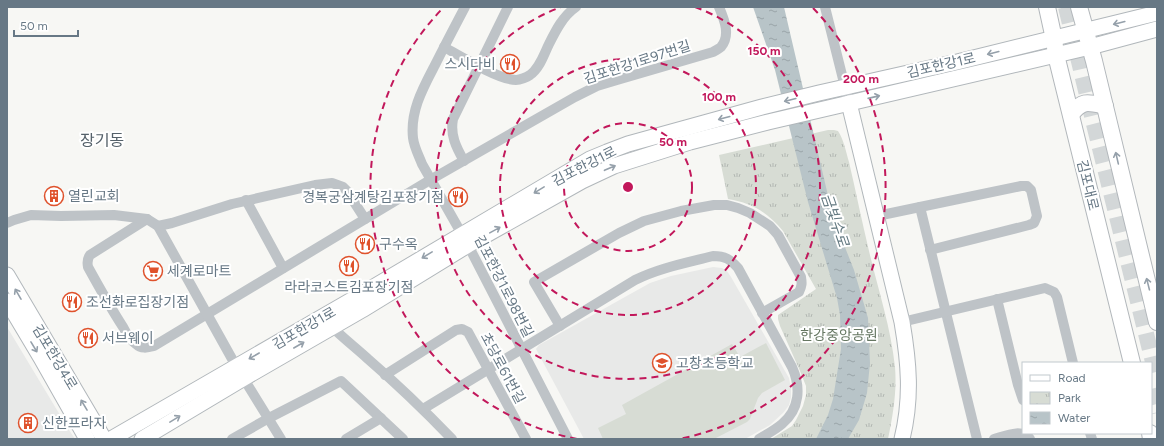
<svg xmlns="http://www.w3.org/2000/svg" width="1164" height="446" font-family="Figtree,'Noto Sans KR',sans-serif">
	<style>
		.built { fill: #e8e9e8 }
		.park { fill: url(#park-tufts) }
		.garden { fill: #d7dcd4 }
		.water { fill: url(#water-ripples) }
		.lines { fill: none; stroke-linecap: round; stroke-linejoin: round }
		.primary-tunnel { stroke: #d3d7d8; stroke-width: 16; stroke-dasharray: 16 8; stroke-linecap: butt }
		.secondary-casing { stroke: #b1b7bb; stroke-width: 17 }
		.primary-casing { stroke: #b2b7bb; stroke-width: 18 }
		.street { stroke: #bec3c7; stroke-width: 10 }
		.secondary { stroke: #fff; stroke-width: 15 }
		.primary { stroke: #fff; stroke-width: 16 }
		.oneway { stroke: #95a0aa }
		.ring { fill: none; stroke: #c2185b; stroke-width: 2; stroke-dasharray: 7 5 }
		.labels { text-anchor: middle; stroke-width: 4; stroke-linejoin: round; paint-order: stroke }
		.street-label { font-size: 14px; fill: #677885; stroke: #fff }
		.poi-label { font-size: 14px; fill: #677885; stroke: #fff; text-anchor: start }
		.park-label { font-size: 14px; fill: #667762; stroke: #fff }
		.water-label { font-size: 15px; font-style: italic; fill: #637981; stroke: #fff }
		.quarter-label { font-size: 16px; fill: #55616a; stroke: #fff }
		.centre { fill: #c2185b; stroke: #fff; stroke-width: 2 }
		.ring-label { font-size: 12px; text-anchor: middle; font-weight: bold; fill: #c2185b; stroke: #fff; stroke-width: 4; stroke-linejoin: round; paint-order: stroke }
	</style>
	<defs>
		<pattern id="park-tufts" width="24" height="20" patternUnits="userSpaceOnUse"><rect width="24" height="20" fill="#d7dcd4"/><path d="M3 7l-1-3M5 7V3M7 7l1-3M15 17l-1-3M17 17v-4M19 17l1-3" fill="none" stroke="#b2b7b2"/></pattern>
		<pattern id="water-ripples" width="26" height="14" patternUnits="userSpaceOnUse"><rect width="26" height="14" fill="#b8c4c8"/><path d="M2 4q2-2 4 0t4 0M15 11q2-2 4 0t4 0" fill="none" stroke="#99a4a8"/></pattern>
	</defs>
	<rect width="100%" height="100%" fill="#f7f7f4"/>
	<!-- built -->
	<g class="built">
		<polygon points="713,267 722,268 727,271 731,277 789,378 791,388 791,397 789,405 784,412 770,425 745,439 584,439 536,349 539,345 650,283 671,276"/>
		<polygon points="7,327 69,430 75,439 7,439"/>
	</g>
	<!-- park -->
	<path class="park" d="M828 130H834L838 131C844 140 846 152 849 162 856 192 862 222 869 251 878 289 891 328 895 367 897 391 893 415 888 439H771L792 426 796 420 803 406 806 395V386L800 371 780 326 778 319V315L816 289 783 231C767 212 752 203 728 199L719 155Z"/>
	<!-- garden -->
	<polygon class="garden" points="766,343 785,380 762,393 758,398 750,419 747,422 714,439 603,439 598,428 626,414 622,405 732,344 740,357"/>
	<!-- water -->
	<polygon class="water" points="753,7 784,7 833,217 854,270 868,318 870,363 867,393 859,420 848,439 816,439 828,415 833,399 841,349 840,315 837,298 808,202 775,70"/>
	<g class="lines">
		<!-- primary-tunnel -->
		<g class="primary-tunnel">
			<polyline points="1066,7 1093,120 1157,378"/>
			<polyline points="1151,389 1157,413"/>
		</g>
		<!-- secondary casing -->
		<g class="secondary-casing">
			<g id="secondary">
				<path d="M849 103 902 322C909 363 912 398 902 439"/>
				<polyline points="7,275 104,439"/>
				<polyline points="7,301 41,358 87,439"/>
				<polyline points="111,439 355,298 590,159 607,152 628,144 762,107 819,93 957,62 1157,13"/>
				<polyline points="142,439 244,378 362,310 468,245 582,181 614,166 690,142 768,122 1090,47 1157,29"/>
			</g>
		</g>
		<!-- primary casing -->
		<g class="primary-casing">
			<g id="primary">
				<polyline points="1047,7 1054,39 1056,55 1132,363"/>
				<polyline points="1079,7 1094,61 1157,322"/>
				<path d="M1071 114C1083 100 1087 102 1105 106"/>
				<polyline points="1150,433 1151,439"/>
			</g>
		</g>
		<!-- street -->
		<g class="street">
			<path d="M465 7C455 26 445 45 435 65 423 88 410 111 413 138 414 147 419 156 422 164L468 245 568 439"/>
			<polyline points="825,7 849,103"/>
			<path d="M444 47C460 56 499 80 516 80 520 80 527 77 530 75 540 68 544 54 549 44 556 30 563 16 576 7"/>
			<path d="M464 161C456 147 450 135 453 119L508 7"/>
			<polyline points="246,200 283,268"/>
			<polyline points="877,216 920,207"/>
			<path d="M147 219 90 255C87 259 87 262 88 267 99 287 110 307 123 327 126 333 130 340 136 344 141 349 147 348 154 346L430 180 575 97 597 86 617 80 713 52C716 50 719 49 721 47 731 35 724 19 719 7"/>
			<polyline points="7,223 14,220 31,215 61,216 114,215 147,219 158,226 236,366 281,439"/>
			<polyline points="158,226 172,223 232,204 315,185 332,183 343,187 347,191 365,219"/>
			<path d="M930 250 1029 225 1034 223 1037 216 1031 190 1027 186H1021L920 207C939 285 958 362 977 439"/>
			<polyline points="997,299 1018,385 1023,400"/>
			<polyline points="902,322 1045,288 1054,292 1057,297 1073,363"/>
			<path d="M331 326C343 338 356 348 368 359 397 384 425 411 452 439"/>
			<path d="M560 326 534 282 619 233 644 221 681 211 714 205H727L738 208 750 213 770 226 778 235 801 277C802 283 802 286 799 292L762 313"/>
			<polyline points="385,375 456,330 462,329 468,332 526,439"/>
			<path d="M423 409 635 280C659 268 686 263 713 256 725 256 730 259 738 268L792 367C801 387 800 409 782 424 775 430 767 434 759 439"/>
			<polyline points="1090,433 1092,439"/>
			<polyline points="232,439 269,418 341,381 403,439"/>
			<polyline points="346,439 381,418"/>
			<path d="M994 439C1005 436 1022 428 1030 439"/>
		</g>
		<!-- secondary -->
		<use href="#secondary" class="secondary"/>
		<!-- primary -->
		<use href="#primary" class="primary"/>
	</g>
	<!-- one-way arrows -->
	<defs><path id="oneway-shaft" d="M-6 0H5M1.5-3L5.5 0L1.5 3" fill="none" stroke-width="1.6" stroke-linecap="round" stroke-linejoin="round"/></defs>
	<g class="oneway">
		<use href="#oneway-shaft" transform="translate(1119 23) rotate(166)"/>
		<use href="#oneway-shaft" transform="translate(993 53) rotate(166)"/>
		<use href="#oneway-shaft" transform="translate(874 97) rotate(-13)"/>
		<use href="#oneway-shaft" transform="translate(790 100) rotate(166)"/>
		<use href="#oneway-shaft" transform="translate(724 118) rotate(165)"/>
		<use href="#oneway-shaft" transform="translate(1117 158) rotate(-103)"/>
		<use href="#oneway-shaft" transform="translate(610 168) rotate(-23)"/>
		<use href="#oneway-shaft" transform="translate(539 190) rotate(149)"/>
		<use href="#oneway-shaft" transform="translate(495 230) rotate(-29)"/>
		<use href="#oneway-shaft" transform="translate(427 255) rotate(149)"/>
		<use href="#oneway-shaft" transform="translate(1148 284) rotate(-104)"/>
		<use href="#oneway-shaft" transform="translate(18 294) rotate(-120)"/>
		<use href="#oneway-shaft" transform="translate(299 345) rotate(-30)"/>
		<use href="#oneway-shaft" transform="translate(34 347) rotate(59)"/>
		<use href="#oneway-shaft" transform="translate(254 356) rotate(150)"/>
		<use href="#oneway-shaft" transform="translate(84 405) rotate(-121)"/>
		<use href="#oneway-shaft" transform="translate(175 419) rotate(-31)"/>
	</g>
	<!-- distance rings -->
	<g class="ring">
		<circle cx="628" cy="187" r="64"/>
		<circle cx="628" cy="187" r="128"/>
		<path d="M695 7A192 192 0 1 1 561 7"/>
		<path d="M577 439A257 257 0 0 1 443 8M813 8A257 257 0 0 1 679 439"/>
	</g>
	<!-- icons -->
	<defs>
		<g id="restaurant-ring" transform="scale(1)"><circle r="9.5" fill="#fff" stroke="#df522c" stroke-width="1.5"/><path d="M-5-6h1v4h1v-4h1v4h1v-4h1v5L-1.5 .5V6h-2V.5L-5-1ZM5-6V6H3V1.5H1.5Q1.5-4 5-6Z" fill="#df522c"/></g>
		<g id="building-ring" transform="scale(1)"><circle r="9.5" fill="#fff" stroke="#df522c" stroke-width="1.5"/><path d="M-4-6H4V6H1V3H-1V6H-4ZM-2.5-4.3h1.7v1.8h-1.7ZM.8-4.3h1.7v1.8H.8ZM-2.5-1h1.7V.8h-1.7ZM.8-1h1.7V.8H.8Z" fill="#df522c"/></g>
		<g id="supermarket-ring" transform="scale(1)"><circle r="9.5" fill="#fff" stroke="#df522c" stroke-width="1.5"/><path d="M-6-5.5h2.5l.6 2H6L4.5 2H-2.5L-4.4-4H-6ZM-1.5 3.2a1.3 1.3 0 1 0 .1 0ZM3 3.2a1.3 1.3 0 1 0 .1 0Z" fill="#df522c"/></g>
		<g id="school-ring" transform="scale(1)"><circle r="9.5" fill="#fff" stroke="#df522c" stroke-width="1.5"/><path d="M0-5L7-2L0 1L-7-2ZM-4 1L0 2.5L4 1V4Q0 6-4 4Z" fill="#df522c"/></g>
	</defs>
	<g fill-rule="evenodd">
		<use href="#restaurant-ring" x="510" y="64"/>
		<use href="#building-ring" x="54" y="196"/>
		<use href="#restaurant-ring" x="458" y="197"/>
		<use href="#restaurant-ring" x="365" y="244"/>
		<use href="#restaurant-ring" x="349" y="266"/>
		<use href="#supermarket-ring" x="153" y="271"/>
		<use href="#restaurant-ring" x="72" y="302"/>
		<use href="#restaurant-ring" x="88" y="338"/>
		<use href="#school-ring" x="662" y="363"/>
		<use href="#building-ring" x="28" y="423"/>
	</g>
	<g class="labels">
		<!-- street labels -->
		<g class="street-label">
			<text transform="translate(637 62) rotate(-18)" y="5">김포한강1로97번길</text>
			<text transform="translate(941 65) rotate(-13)" y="5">김포한강1로</text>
			<text transform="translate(584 166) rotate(-27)" y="5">김포한강1로</text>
			<text transform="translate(1088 185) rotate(76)" y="5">김포대로</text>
			<text transform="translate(504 286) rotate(63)" y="5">김포한강1로98번길</text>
			<text transform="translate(304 328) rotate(-30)" y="5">김포한강1로</text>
			<text transform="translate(55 357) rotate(59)" y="5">김포한강4로</text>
			<text transform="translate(503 368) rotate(62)" y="5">초당로61번길</text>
		</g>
		<!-- poi labels -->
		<g class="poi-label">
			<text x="496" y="69" text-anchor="end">스시다비</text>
			<text x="68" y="201">열린교회</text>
			<text x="444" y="202" text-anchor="end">경복궁삼계탕김포장기점</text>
			<text x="379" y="249">구수옥</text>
			<text x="167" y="276">세계로마트</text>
			<text x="349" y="292" text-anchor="middle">라라코스트김포장기점</text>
			<text x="86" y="307">조선화로집장기점</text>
			<text x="102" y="343">서브웨이</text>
			<text x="676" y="368">고창초등학교</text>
			<text x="42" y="428">신한프라자</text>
		</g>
		<!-- park labels -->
		<g class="park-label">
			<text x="839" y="340">한강중앙공원</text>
		</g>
		<!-- water labels -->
		<g class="water-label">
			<text transform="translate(835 220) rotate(71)" y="5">금빛수로</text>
		</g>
		<!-- quarter labels -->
		<g class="quarter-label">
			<text x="102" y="146">장기동</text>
		</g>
	</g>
	<circle cx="628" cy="187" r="6" class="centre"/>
	<g class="ring-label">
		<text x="764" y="55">150 m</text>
		<text x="861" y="83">200 m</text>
		<text x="719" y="101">100 m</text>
		<text x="673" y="146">50 m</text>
	</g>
	<!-- border -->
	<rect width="1164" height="446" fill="none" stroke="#677885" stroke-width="16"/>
	<!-- legend -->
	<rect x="1022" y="362" width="130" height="72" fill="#ffffff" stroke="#c2c9ce"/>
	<rect x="1030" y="375" width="20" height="6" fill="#ffffff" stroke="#c2c9ce"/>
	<text x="1058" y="382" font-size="12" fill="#677885">Road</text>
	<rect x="1030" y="392" width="20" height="12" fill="url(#park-tufts)" stroke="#c2c9ce"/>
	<text x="1058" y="402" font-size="12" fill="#677885">Park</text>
	<rect x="1030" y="412" width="20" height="12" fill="url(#water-ripples)" stroke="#c2c9ce"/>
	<text x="1058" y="422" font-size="12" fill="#677885">Water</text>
	<!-- scale -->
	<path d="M14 30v6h64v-6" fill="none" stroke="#677885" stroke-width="2"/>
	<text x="20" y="30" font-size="12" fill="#677885" stroke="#ffffff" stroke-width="3" paint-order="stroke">50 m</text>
</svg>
